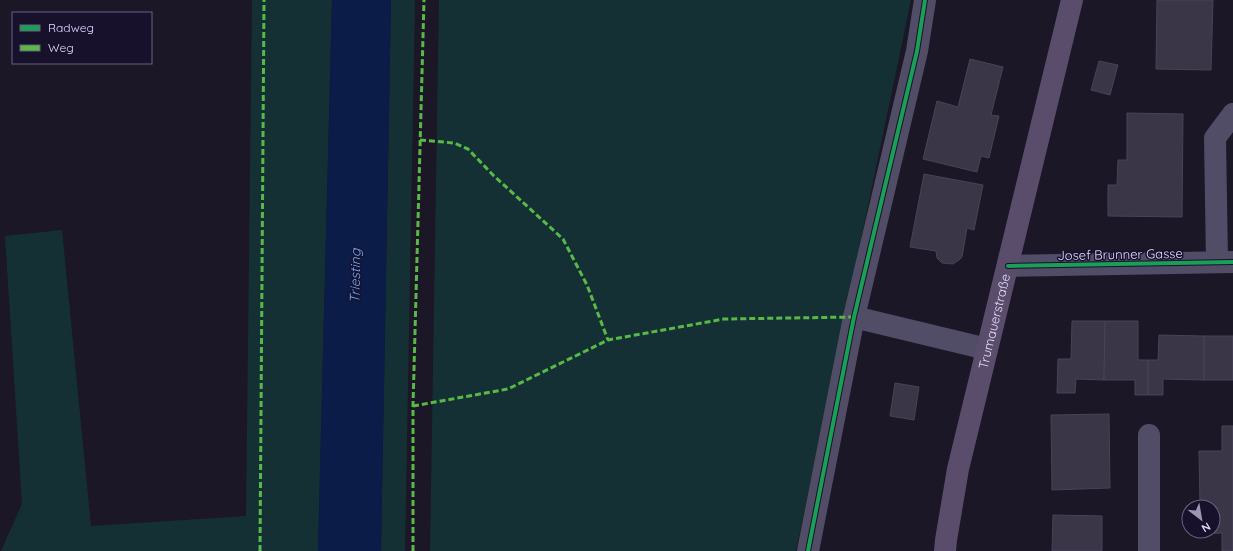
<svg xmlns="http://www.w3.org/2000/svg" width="1233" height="551" font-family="Quicksand,sans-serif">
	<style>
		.green { fill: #153034 }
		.water { fill: #0c1c48 }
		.building { fill: #3b3647; stroke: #494258 }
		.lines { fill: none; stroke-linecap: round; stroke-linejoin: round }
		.minor { stroke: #514d66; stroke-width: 22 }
		.major { stroke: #5a4d6b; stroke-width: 22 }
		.quiet { stroke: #58b947; stroke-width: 3; stroke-dasharray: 6 3; stroke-linecap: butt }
		.cycleway-casing { stroke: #18112c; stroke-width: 6 }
		.cycleway { stroke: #1a9f57; stroke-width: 4 }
		.labels { text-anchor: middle; stroke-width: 3; stroke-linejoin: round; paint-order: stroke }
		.street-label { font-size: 13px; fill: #e3dcff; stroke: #18112c }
		.water-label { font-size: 14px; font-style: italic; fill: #6aabff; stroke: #18112c }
	</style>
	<rect width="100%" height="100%" fill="#1b1726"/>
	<!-- green -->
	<g class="green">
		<polygon points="252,0 332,0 318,551 1,551 22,504 5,236 62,230 91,526 246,516"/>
		<polygon points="391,0 415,0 405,551 381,551"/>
		<polygon points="439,0 911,0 796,551 430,551"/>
	</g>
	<!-- water -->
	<polygon class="water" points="332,0 391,0 381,551 318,551"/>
	<!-- building -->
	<g class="building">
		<polygon points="1157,0 1213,0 1211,70 1156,69"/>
		<polygon points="970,59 1003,67 991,115 999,116 989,158 981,156 977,172 923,159 937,101 958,107"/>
		<polygon points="1099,61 1118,65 1110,95 1091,90"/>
		<polygon points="1127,113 1183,114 1182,217 1108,216 1108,185 1117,185 1118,160 1127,160"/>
		<polygon points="924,174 983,185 974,230 967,228 962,257 959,260 953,264 942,263 937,258 936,251 910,247"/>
		<polygon points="1072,321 1105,321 1104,380 1076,379 1075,393 1057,393 1058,359 1071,359"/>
		<polygon points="1105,321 1138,321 1138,360 1148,360 1148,395 1135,395 1135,380 1104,380"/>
		<polygon points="1159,335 1204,336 1204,380 1163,379 1163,395 1148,395 1148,360 1158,360"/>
		<rect x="1204" y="336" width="29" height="44"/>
		<polygon points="895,383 919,387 914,420 890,416"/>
		<polygon points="1109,414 1110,488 1052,490 1051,415"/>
		<polygon points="1222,426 1233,426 1233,551 1222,551 1222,533 1200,534 1200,531 1213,531 1213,507 1200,507 1199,451 1222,451"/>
		<polygon points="1053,515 1102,516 1102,551 1052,551"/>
	</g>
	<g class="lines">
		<!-- minor -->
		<g class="minor">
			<polyline points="1217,262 1215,138 1233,114"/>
			<polyline points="1008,266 1233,262"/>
			<polyline points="854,317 987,349"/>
			<polyline points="1149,435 1149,551"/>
			<polyline points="808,551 854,317 917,51 925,0"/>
		</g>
		<!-- major -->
		<path class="major" id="s1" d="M945 551 946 540 958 469 1072 0"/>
		<!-- quiet -->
		<g class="quiet">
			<polyline points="420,140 454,143 468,149 493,175 563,239 587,285 608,340"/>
			<polyline points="413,406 508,389 608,340 724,319 854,317"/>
			<polyline points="260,551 264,0"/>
			<polyline points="413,551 413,406 424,0"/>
		</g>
		<!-- cycleway casing -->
		<g class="cycleway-casing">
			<g id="cycleway">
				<polyline points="1008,266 1233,262"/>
				<polyline points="808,551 854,317 917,51 925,0"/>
			</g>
		</g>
		<!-- cycleway -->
		<use href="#cycleway" class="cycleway"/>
	</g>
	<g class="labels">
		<!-- street labels -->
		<g class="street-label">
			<text transform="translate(1120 254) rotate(-1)" y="5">Josef Brunner Gasse</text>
			<text dy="5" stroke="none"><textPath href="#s1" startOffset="235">Trumauerstraße</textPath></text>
		</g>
		<!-- water labels -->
		<g class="water-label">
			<text transform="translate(355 276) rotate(-89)" y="5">Triesting</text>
		</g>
	</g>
	<!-- legend -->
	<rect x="12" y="12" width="140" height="52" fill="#18112c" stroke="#696280"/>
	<rect x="20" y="25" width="20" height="6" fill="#1a9f57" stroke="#696280"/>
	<text x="48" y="32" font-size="12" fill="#e3dcff">Radweg</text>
	<rect x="20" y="45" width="20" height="6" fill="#58b947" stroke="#696280"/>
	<text x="48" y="52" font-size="12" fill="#e3dcff">Weg</text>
	<!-- north arrow -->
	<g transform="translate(1201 519) rotate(149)"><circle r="19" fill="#18112c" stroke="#696280"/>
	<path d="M0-3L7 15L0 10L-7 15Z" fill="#9d97b3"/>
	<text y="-6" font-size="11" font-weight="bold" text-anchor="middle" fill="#e3dcff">N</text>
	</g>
</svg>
